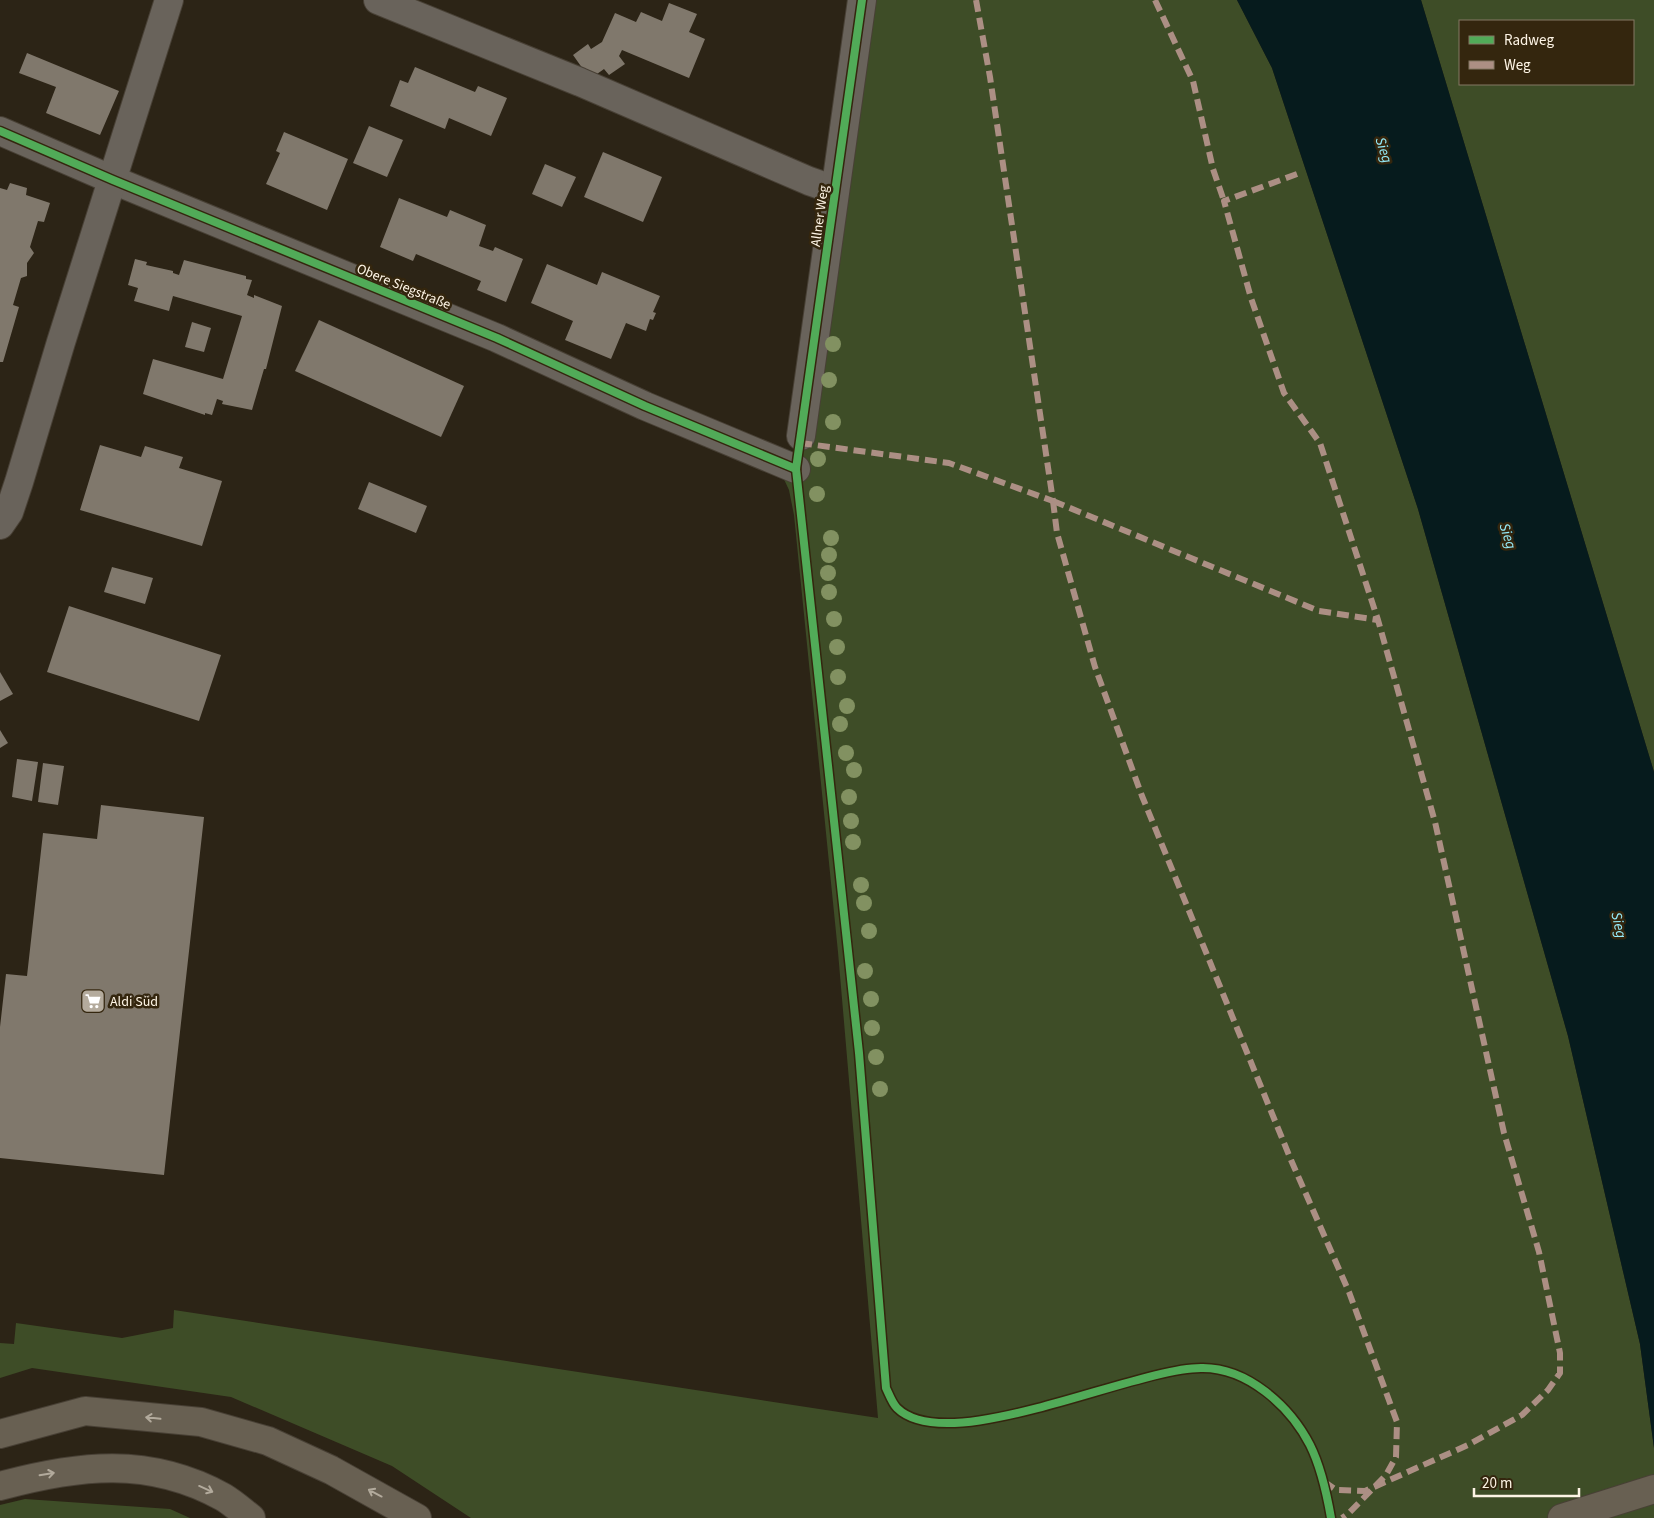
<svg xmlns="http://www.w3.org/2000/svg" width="1654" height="1518" font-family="'Source Sans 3',sans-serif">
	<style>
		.green { fill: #3e4d27; fill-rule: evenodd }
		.water { fill: #061b1d }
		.building { fill: #80786c }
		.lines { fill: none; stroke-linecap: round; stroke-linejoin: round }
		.minor-casing { stroke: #484035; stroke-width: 30 }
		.highway-casing { stroke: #484035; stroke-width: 30 }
		.minor { stroke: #69635b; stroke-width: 28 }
		.highway { stroke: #686052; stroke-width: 28 }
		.quiet { stroke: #ac8f84; stroke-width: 6; stroke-dasharray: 12 6; stroke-linecap: butt }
		.cycleway-casing { stroke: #34260e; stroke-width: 11 }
		.cycleway { stroke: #51ab58; stroke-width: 8 }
		.tree { fill: #829161 }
		.oneway { stroke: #b2aa9c }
		.labels { text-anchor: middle; stroke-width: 5; stroke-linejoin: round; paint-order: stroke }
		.street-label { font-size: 14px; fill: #fdf4e5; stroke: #34260e }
		.poi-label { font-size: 14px; fill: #fdf4e5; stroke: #34260e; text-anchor: start }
		.water-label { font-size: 15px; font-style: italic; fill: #96edfc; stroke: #34260e }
	</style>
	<rect width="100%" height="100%" fill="#2c2416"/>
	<!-- green -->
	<g class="green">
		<polygon points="869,0 1237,0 1272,68 1418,509 1568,1036 1640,1344 1654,1448 1654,1518 471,1518 392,1466 231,1397 32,1368 0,1378 0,1343 14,1344 16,1323 122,1338 173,1328 174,1310 878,1418 838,952 794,515 789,490 782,475 804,450"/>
		<path d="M1421 0H1654V772ZM1460 21H1633V84H1460Z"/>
		<polygon points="25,1499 170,1509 190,1518 0,1518 0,1505"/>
	</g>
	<!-- water -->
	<polygon class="water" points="1237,0 1421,0 1654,772 1654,1448 1640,1344 1568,1036 1418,509 1272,68"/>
	<!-- building -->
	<g class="building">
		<polygon points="669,3 697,14 689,32 705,39 689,78 622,50 619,56 625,64 609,75 604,69 590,79 573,55 588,44 591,49 602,42 615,13 636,22 641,12 662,21"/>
		<polygon points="27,53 119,91 100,135 46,113 56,87 19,73"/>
		<polygon points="415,67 475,92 478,86 507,98 491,136 449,118 445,129 390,106 400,80 408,83"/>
		<polygon points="369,126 403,140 387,177 353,163"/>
		<polygon points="284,132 348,159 327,210 266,184 280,153 276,151"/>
		<polygon points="603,152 662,177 643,222 584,197"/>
		<polygon points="545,164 576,177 562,207 532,194"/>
		<polygon points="10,183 27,188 26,195 50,203 44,222 38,221 30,247 34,253 27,263 27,276 21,278 13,305 19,307 3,362 0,362 0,188 7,190"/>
		<polygon points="399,198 447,217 450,210 486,225 479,246 493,251 495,247 523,259 506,302 477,290 481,281 416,254 413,261 380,247"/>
		<polygon points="135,259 147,262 146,265 173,271 173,273 179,275 184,260 246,276 246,279 252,280 247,295 254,298 254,295 282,306 266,369 264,369 252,410 222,404 223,401 217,399 212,415 205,413 205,415 143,394 153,359 223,379 242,316 173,296 169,311 134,301 138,288 128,285"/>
		<polygon points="547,264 597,285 602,272 660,296 653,312 656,313 653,320 650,319 646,331 626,323 611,359 565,340 573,321 531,303"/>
		<polygon points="319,320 464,386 441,437 295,371"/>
		<polygon points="192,322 211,328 204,352 185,347"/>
		<polygon points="100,445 141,457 145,446 183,457 179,468 222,481 202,546 80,510"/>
		<polygon points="369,482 427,506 416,533 358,509"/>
		<polygon points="112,567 153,578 145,604 104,592"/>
		<polygon points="69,606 221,655 199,721 47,672"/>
		<polygon points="0,672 13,694 0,701"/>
		<polygon points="0,730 8,743 0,748"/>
		<polygon points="17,759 38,762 32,801 12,797"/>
		<polygon points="43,763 64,766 58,805 38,802"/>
		<polygon points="101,805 204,817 164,1175 0,1158 0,1027 6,974 27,976 43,833 97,839"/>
	</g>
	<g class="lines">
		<!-- minor casing -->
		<g class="minor-casing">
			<g id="minor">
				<polyline points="378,0 580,82 809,181 835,190"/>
				<polyline points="0,131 113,180 497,338 645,406 796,469"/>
				<polyline points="801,436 862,0"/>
				<polyline points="0,525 9,512 19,482 61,342 169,0"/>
			</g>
		</g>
		<!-- highway casing -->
		<g class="highway-casing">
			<g id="highway">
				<polyline points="0,1434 85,1411 201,1422 268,1441 331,1470 417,1518"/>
				<path d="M0 1486C78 1465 149 1456 223 1497 233 1503 242 1511 251 1518"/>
				<polyline points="1562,1518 1654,1489"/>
			</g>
		</g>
		<!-- minor -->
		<use href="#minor" class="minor"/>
		<!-- highway -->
		<use href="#highway" class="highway"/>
		<!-- quiet -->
		<g class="quiet">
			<polyline points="1155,0 1193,81 1213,169 1224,201"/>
			<polyline points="1297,174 1224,201 1251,298 1284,393 1320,443 1378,620 1435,822 1504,1133 1539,1252 1560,1353 1560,1373 1548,1390 1522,1415 1468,1445 1365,1491 1336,1490 1322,1480"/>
			<polyline points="800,443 949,463 1053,501 990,77 976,0"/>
			<polyline points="1053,501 1057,533 1095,667 1142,796 1291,1160 1349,1292 1397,1422 1396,1457 1386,1475 1349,1513 1342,1518"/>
			<polyline points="1053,501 1319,611 1378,620"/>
		</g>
		<!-- cycleway casing -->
		<g class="cycleway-casing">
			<g id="cycleway">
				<path d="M862 0 796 469 859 1053 886 1388C889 1394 892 1403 897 1408 948 1458 1133 1368 1201 1368 1247 1367 1290 1406 1310 1445 1321 1467 1327 1495 1331 1518"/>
				<polyline points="0,131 113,180 497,338 645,406 796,469"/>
			</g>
		</g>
		<!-- cycleway -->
		<use href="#cycleway" class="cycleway"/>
	</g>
	<!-- trees -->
	<g class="tree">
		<circle cx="833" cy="344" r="8"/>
		<circle cx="829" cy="380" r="8"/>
		<circle cx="833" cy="422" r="8"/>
		<circle cx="818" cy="459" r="8"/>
		<circle cx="817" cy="494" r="8"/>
		<circle cx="831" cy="538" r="8"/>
		<circle cx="829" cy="555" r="8"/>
		<circle cx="828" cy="573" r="8"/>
		<circle cx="829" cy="592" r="8"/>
		<circle cx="834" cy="619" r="8"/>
		<circle cx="837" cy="647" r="8"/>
		<circle cx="838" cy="677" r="8"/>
		<circle cx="847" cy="706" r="8"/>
		<circle cx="840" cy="724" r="8"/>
		<circle cx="846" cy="753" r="8"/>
		<circle cx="854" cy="770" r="8"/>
		<circle cx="849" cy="797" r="8"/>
		<circle cx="851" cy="821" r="8"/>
		<circle cx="853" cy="842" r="8"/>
		<circle cx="861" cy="885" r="8"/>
		<circle cx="864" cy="903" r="8"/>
		<circle cx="869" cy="931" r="8"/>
		<circle cx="865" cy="971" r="8"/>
		<circle cx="871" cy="999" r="8"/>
		<circle cx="872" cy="1028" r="8"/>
		<circle cx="876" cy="1057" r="8"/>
		<circle cx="880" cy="1089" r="8"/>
	</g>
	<!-- one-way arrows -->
	<defs><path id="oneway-shaft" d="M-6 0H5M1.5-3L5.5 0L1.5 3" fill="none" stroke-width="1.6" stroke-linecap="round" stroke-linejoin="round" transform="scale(1.25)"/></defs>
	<g class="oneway">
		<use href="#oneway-shaft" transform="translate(153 1418) rotate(-174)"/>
		<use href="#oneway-shaft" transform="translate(47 1474) rotate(-9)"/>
		<use href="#oneway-shaft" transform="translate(206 1489) rotate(24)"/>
		<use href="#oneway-shaft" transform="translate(375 1493) rotate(-152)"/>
	</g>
	<!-- icons -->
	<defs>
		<g id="supermarket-square" transform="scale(1.25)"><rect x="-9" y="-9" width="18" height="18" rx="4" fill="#b4ab9d" stroke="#34260e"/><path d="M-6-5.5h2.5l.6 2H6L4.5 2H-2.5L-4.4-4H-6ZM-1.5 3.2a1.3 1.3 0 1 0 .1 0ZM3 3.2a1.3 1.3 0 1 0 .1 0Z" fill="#fff"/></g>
	</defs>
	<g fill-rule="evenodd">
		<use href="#supermarket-square" x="93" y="1001"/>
	</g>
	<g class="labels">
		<!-- street labels -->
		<g class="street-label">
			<text transform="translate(819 216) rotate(-82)" y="5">Allner Weg</text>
			<text transform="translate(404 286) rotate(22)" y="5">Obere Siegstraße</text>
		</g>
		<!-- poi labels -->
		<g class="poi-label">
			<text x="110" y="1006">Aldi Süd</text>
		</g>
		<!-- water labels -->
		<g class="water-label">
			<text transform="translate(1384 150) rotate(72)" y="5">Sieg</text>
			<text transform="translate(1508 536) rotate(72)" y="5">Sieg</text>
			<text transform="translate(1619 925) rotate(77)" y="5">Sieg</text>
		</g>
	</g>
	<!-- legend -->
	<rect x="1459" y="20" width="175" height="65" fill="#34260e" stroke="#847864"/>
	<rect x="1469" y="36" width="25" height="8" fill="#51ab58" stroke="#847864"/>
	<text x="1504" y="45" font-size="15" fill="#fdf4e5">Radweg</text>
	<rect x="1469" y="61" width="25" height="8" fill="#ac8f84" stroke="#847864"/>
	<text x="1504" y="70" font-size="15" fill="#fdf4e5">Weg</text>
	<!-- scale -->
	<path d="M1474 1488v8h105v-8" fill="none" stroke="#fdf4e5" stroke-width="2.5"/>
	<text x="1482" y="1488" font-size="15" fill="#fdf4e5" stroke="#34260e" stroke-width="4" paint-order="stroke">20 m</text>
</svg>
